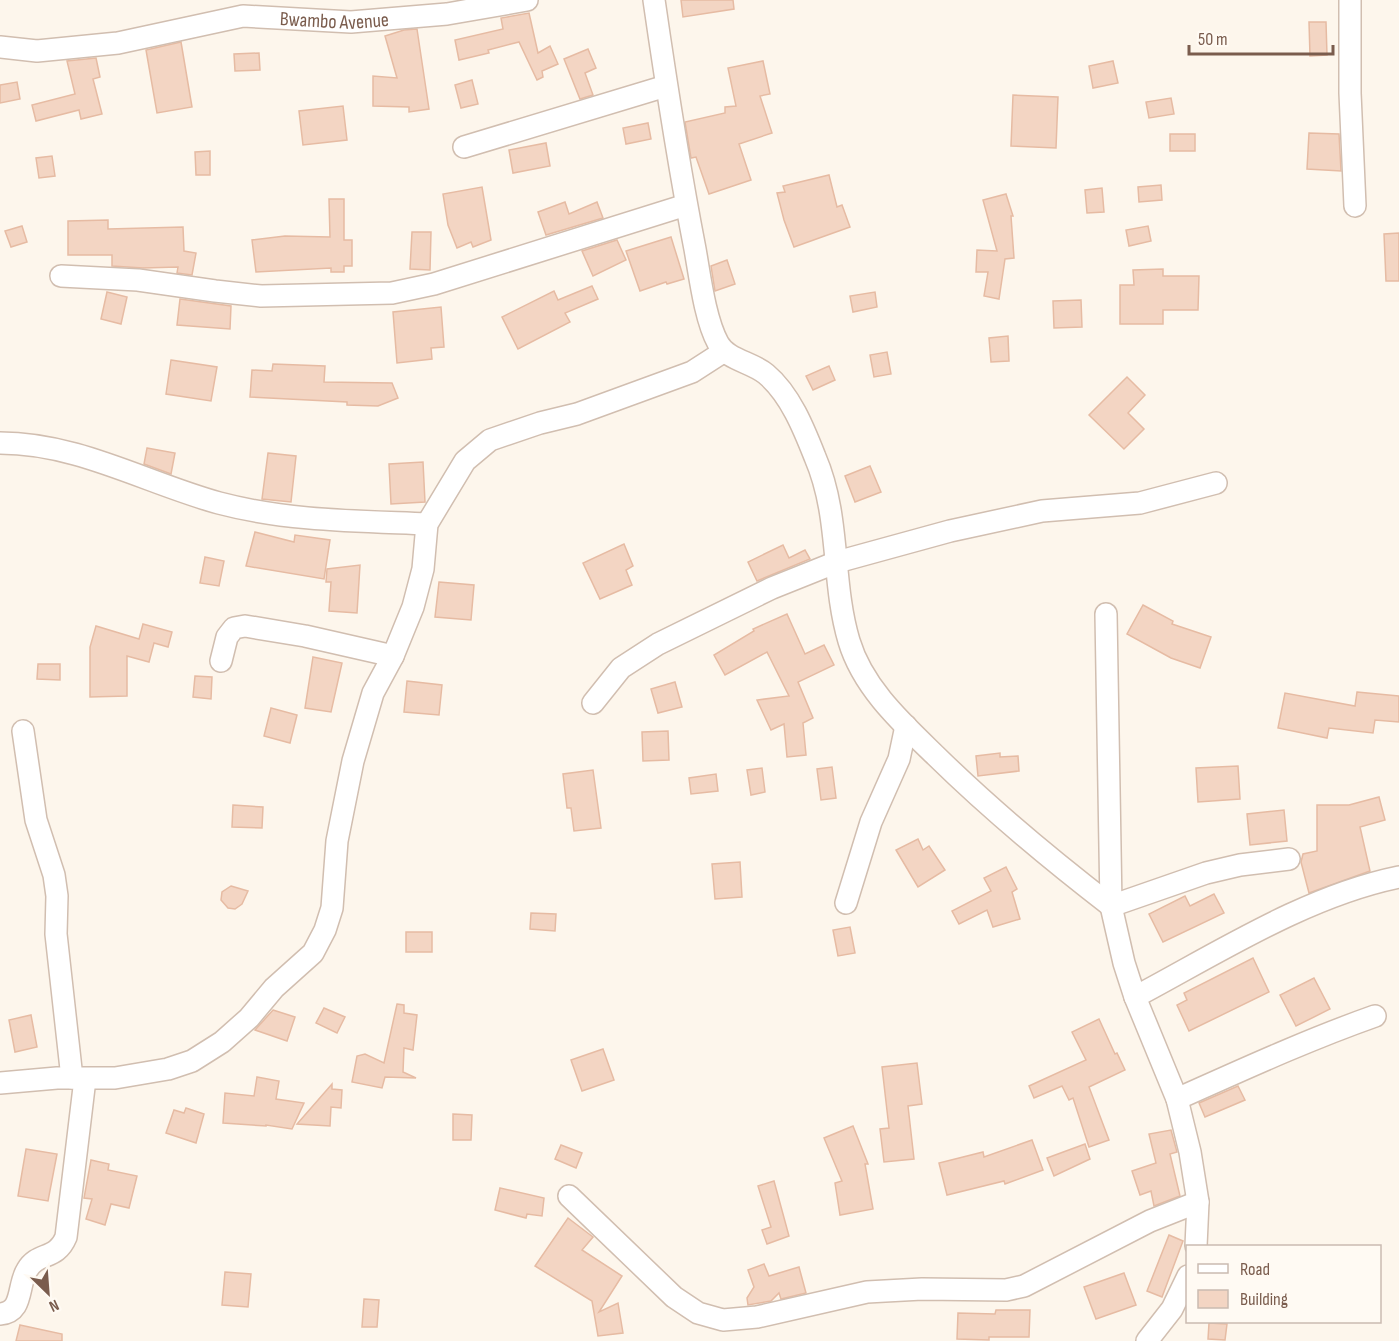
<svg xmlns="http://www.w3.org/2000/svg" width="1399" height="1341" font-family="'Sofia Sans Condensed',sans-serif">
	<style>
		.building { fill: #f3d5c3; stroke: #e6bba3; stroke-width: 1.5 }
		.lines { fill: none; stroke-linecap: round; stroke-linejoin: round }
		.street-casing { stroke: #d1beb0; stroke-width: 24 }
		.street { stroke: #fff; stroke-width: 21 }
		.labels { text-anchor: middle; stroke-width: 4.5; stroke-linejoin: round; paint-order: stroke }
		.street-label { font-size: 20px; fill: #7a5c4d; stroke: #fffaf3 }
	</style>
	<rect width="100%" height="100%" fill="#fdf6ec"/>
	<!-- building -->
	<g class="building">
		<polygon points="681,0 733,0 734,9 683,17"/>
		<polygon points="529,13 538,53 550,46 558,64 542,71 543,77 537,80 519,42 488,50 489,53 459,60 455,40 503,29 501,18"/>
		<polygon points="1309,22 1326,22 1327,55 1310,56"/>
		<polygon points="417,29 429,109 409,112 409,107 373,106 373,76 397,78 385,36 404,30"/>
		<polygon points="181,42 192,107 157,113 146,50"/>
		<polygon points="588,49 596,68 585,73 593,95 580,99 564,59"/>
		<polygon points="259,53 260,70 235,71 234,54"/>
		<polygon points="96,58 100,77 93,79 102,114 81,119 79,110 36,121 32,105 75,94 67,61"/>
		<polygon points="763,61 770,94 760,96 772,133 739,144 751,180 709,194 696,157 691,158 685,122 725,113 725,107 736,106 728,68"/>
		<polygon points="1113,61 1118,83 1093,88 1089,66"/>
		<polygon points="472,80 478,104 461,108 455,85"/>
		<polygon points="17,82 20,99 0,103 0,85"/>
		<polygon points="1013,95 1058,97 1056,148 1011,146"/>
		<polygon points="1171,98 1174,114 1149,118 1146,102"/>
		<polygon points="343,106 347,140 303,145 299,111"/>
		<polygon points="648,123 651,139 626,144 623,128"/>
		<polygon points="1309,133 1339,134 1341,171 1307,169"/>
		<rect x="1170" y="134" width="25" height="17"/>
		<polygon points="546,143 550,166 513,173 509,150"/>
		<polygon points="210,151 210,175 196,175 195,152"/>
		<polygon points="52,156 55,176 39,178 36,158"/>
		<polygon points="829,175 837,207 842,205 850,227 794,247 784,220 777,193 785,192 783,186"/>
		<polygon points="1161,185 1162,200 1139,202 1138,187"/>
		<polygon points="482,187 491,240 473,247 471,242 457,248 448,225 443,194"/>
		<polygon points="1102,188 1104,212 1087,213 1085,190"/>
		<polygon points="1006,194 1013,216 1011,216 1014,258 1005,259 999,299 984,296 988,272 976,272 977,250 997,251 983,200"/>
		<polygon points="329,199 344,199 344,240 352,240 352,266 344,266 344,272 331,272 331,268 256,272 252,240 285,236 330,237"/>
		<polygon points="565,202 569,214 597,202 603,218 546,235 538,212"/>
		<polygon points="108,220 108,229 183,227 184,251 196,253 192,275 177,273 178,267 143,268 112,266 112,255 68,255 68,221"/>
		<polygon points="22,226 27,242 11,247 5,231"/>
		<polygon points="1148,226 1151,241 1129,246 1126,230"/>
		<polygon points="412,232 431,232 430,270 410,269"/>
		<polygon points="1399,233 1399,281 1386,281 1384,234"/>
		<polygon points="671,237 684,279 667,284 666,282 640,291 626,251"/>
		<polygon points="617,240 626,260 593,276 582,251"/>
		<polygon points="727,260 735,284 715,291 711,266"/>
		<polygon points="1163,269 1163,276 1199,276 1198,310 1163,310 1163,324 1120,324 1120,285 1134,285 1133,270"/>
		<polygon points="592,286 598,299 565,313 570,322 518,349 502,317 554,291 558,300"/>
		<polygon points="107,292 127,297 121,324 101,319"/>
		<polygon points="875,292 877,307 853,312 850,296"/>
		<polygon points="180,299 231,306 230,329 177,325"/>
		<polygon points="1081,300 1082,327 1054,328 1053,301"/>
		<polygon points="441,307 444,347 431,348 432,359 397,363 393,312"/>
		<polygon points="1008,336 1009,361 991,362 989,338"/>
		<polygon points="887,352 891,374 874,377 870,355"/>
		<polygon points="171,360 217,367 211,401 166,394"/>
		<polygon points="273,364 325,366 324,382 392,383 398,398 378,406 347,405 347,402 250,397 252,370 272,371"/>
		<polygon points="829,366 835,380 813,390 806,376"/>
		<polygon points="1127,377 1145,395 1128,413 1144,429 1124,449 1089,415"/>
		<polygon points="147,448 175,453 171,474 144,464"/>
		<polygon points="268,453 296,456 291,502 262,499"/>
		<polygon points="423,462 425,502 391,504 389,464"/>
		<polygon points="870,466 881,492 855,502 845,476"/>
		<polygon points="255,532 294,542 295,535 330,540 324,579 246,566"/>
		<polygon points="624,544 633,566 626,570 632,585 600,599 583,563"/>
		<polygon points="783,545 789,558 805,550 810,559 757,581 748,562"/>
		<polygon points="205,557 224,561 219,586 200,583"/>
		<polygon points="360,565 357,613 329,611 331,582 326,582 327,569"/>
		<polygon points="439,582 474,585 471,620 435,617"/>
		<polygon points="1143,605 1173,621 1172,624 1211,637 1200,668 1171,658 1127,634"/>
		<polygon points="787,614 805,654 824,645 834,665 798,682 813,718 803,723 806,755 787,757 784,724 771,730 757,700 789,696 767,652 725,675 714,655 754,631 753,629"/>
		<polygon points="143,624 172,632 168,647 154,643 149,662 127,656 127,696 90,697 90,647 96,626 139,639"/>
		<polygon points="313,657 342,663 331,712 305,708"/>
		<polygon points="38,664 60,664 60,680 37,679"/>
		<polygon points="195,676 212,677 211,699 193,697"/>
		<polygon points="407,681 442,685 439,715 404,712"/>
		<polygon points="675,682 682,707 658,713 651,689"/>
		<polygon points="1357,692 1399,696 1399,722 1375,720 1373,733 1329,728 1327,738 1278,728 1285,693 1355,706"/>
		<polygon points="271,708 297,715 290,743 264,736"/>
		<polygon points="668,731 669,760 643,761 642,732"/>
		<polygon points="1000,753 1000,757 1018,756 1019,771 978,776 976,756"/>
		<polygon points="1238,766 1240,799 1198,802 1196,768"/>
		<polygon points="832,767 836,798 821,800 817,769"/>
		<polygon points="762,768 765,792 751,795 747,770"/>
		<polygon points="593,770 601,828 574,831 571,808 567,808 563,774"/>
		<polygon points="716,774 718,791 691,794 689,778"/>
		<polygon points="1379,797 1385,820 1360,827 1370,871 1309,893 1301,862 1303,854 1317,851 1317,805 1349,805"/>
		<polygon points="233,805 263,807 262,828 232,827"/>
		<polygon points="1284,810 1287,841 1250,845 1247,814"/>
		<polygon points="918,839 923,850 929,846 945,870 918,887 896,850"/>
		<polygon points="740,862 742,897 715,899 712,864"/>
		<polygon points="1006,867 1017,889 1012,892 1020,919 993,927 987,910 959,924 952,911 991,891 984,878"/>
		<polygon points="231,886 248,891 242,904 235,909 228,908 221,900 222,892"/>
		<polygon points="1214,894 1224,913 1163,942 1149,914 1185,896 1190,906"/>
		<polygon points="531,913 556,914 555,931 530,929"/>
		<polygon points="850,927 855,953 838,956 833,930"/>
		<rect x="406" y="932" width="26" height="20"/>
		<polygon points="1253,958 1269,992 1189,1031 1177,1005 1187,1000 1184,993"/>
		<polygon points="1314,978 1330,1009 1296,1026 1280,995"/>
		<polygon points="397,1004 404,1005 404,1013 417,1015 413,1050 404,1048 403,1072 416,1078 385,1077 382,1088 352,1082 357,1056 365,1054 384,1063"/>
		<polygon points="324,1008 345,1017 337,1033 316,1023"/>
		<polygon points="273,1010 295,1017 287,1041 255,1030"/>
		<polygon points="31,1015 37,1047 15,1052 9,1020"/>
		<polygon points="1099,1019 1115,1054 1117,1053 1125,1070 1089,1087 1109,1140 1089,1147 1073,1098 1069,1100 1062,1086 1034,1098 1029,1086 1086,1060 1072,1032"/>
		<polygon points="603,1049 614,1080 582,1091 571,1060"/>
		<polygon points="917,1063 922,1104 908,1106 914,1159 884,1162 880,1129 889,1128 882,1067"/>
		<polygon points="257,1077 279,1081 276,1099 304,1103 292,1129 266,1125 266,1126 223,1123 225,1093 254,1096"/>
		<polygon points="332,1084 332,1089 342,1090 341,1108 331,1107 330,1126 297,1124"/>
		<polygon points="1238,1086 1245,1100 1205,1117 1199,1103"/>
		<polygon points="186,1108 204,1114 196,1143 166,1133 174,1110 184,1113"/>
		<polygon points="453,1114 472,1115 471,1140 453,1140"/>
		<polygon points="853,1126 868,1164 865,1164 873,1209 840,1215 835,1183 842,1181 824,1138"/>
		<polygon points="1171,1130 1177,1152 1170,1154 1180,1196 1154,1206 1151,1191 1140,1195 1132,1171 1156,1163 1149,1134"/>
		<polygon points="1032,1140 1043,1170 1005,1184 1004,1181 947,1195 939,1163 983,1152 984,1157"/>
		<polygon points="1085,1144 1090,1159 1054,1176 1047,1158"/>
		<polygon points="561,1145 582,1153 576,1168 555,1159"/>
		<polygon points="26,1149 57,1154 48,1201 18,1196"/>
		<polygon points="91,1160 109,1164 108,1170 137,1176 129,1208 111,1204 105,1225 86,1219 92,1199 84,1198"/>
		<polygon points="774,1181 789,1236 767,1244 762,1230 771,1227 758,1186"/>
		<polygon points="500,1188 544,1198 542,1216 527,1214 526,1218 495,1210"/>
		<polygon points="568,1218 593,1237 582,1250 622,1276 599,1312 618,1303 623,1333 598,1336 592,1301 535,1266"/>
		<polygon points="1169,1235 1183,1241 1162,1297 1147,1291"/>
		<polygon points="764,1264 769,1276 799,1267 806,1293 781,1299 779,1293 771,1301 748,1305 747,1298 754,1287 748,1270"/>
		<polygon points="225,1272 251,1274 248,1307 222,1305"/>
		<polygon points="1124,1273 1136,1305 1096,1319 1084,1287"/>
		<polygon points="364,1299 379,1300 377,1327 362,1327"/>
		<polygon points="996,1310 1030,1310 1029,1337 989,1337 989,1340 957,1339 958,1313 995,1314"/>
		<polygon points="1209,1323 1227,1324 1225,1340 1208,1339"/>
		<polygon points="20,1325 62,1334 62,1341 16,1341"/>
	</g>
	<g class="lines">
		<!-- street casing -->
		<g class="street-casing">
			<g id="street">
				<path d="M654 0C666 83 679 167 695 249 700 277 705 319 718 343 727 360 752 362 766 374 790 394 804 429 815 457 841 517 831 581 849 641 863 688 902 723 936 756 991 810 1050 859 1111 906L1206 873 1240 865 1289 859"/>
				<polyline points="1350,0 1350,93 1355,206"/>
				<path id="s1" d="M0 47 37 51 118 43 243 16 351 22 447 14 527 0"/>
				<polyline points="464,147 666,86"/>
				<polyline points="61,276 138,280 215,291 261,296 392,293 434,284 686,205"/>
				<path d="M0 443C78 443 146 483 219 503 287 521 357 521 427 524"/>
				<polyline points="1106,614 1111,906 1124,963 1135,997 1177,1099 1190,1152 1198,1202 1196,1246"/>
				<polyline points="221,661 227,637 234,628 245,626 305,636 393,656"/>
				<polyline points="593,703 621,668 658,644 772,588 837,562 950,531 1042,511 1140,503 1216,483"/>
				<polyline points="23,731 36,820 54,875 57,896 56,934 72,1078"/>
				<polyline points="846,903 871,822 899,759 906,726"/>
				<path d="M1135 997C1218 953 1306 896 1399 877"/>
				<polyline points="0,1083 57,1078 115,1078 168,1069 192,1061 222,1042 249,1018 274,988 313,953 325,930 332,908 337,841 353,761 373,693 393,656 413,607 423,569 427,524 465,461 490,440 540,423 577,414 692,372 723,352"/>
				<path d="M1177 1099C1242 1070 1307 1040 1375 1016"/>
				<polyline points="569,1196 674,1297 698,1313 723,1320 757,1317 867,1292 922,1289 1006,1290 1024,1286 1150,1221 1198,1202"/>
				<path d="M0 1314C24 1312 17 1286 27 1270 38 1251 56 1261 66 1237L85 1079"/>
				<polyline points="1147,1341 1172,1309 1188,1276"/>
			</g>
		</g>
		<!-- street -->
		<use href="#street" class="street"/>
	</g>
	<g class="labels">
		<!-- street labels -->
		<g class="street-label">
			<text dy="7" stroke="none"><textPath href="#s1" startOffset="338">Bwambo Avenue</textPath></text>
		</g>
	</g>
	<!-- legend -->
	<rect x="1186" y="1245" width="195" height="78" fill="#fffaf3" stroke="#cabbb1" stroke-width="1.5"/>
	<rect x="1198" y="1264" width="30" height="9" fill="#ffffff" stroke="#cabbb1" stroke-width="1.5"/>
	<text x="1240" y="1275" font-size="18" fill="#7a5c4d">Road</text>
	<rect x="1198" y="1290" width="30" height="18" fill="#f3d5c3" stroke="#cabbb1" stroke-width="1.5"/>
	<text x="1240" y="1305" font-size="18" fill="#7a5c4d">Building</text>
	<!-- north arrow -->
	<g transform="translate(48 1293) rotate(155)" stroke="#fffaf3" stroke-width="4.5" paint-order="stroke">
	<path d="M0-4.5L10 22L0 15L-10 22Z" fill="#7a5c4d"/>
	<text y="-9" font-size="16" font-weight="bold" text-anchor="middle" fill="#7a5c4d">N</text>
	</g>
	<!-- scale -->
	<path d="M1189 45v9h144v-9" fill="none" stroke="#7a5c4d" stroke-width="3"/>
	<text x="1198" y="45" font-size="18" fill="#7a5c4d" stroke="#fffaf3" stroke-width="4.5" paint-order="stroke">50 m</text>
</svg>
